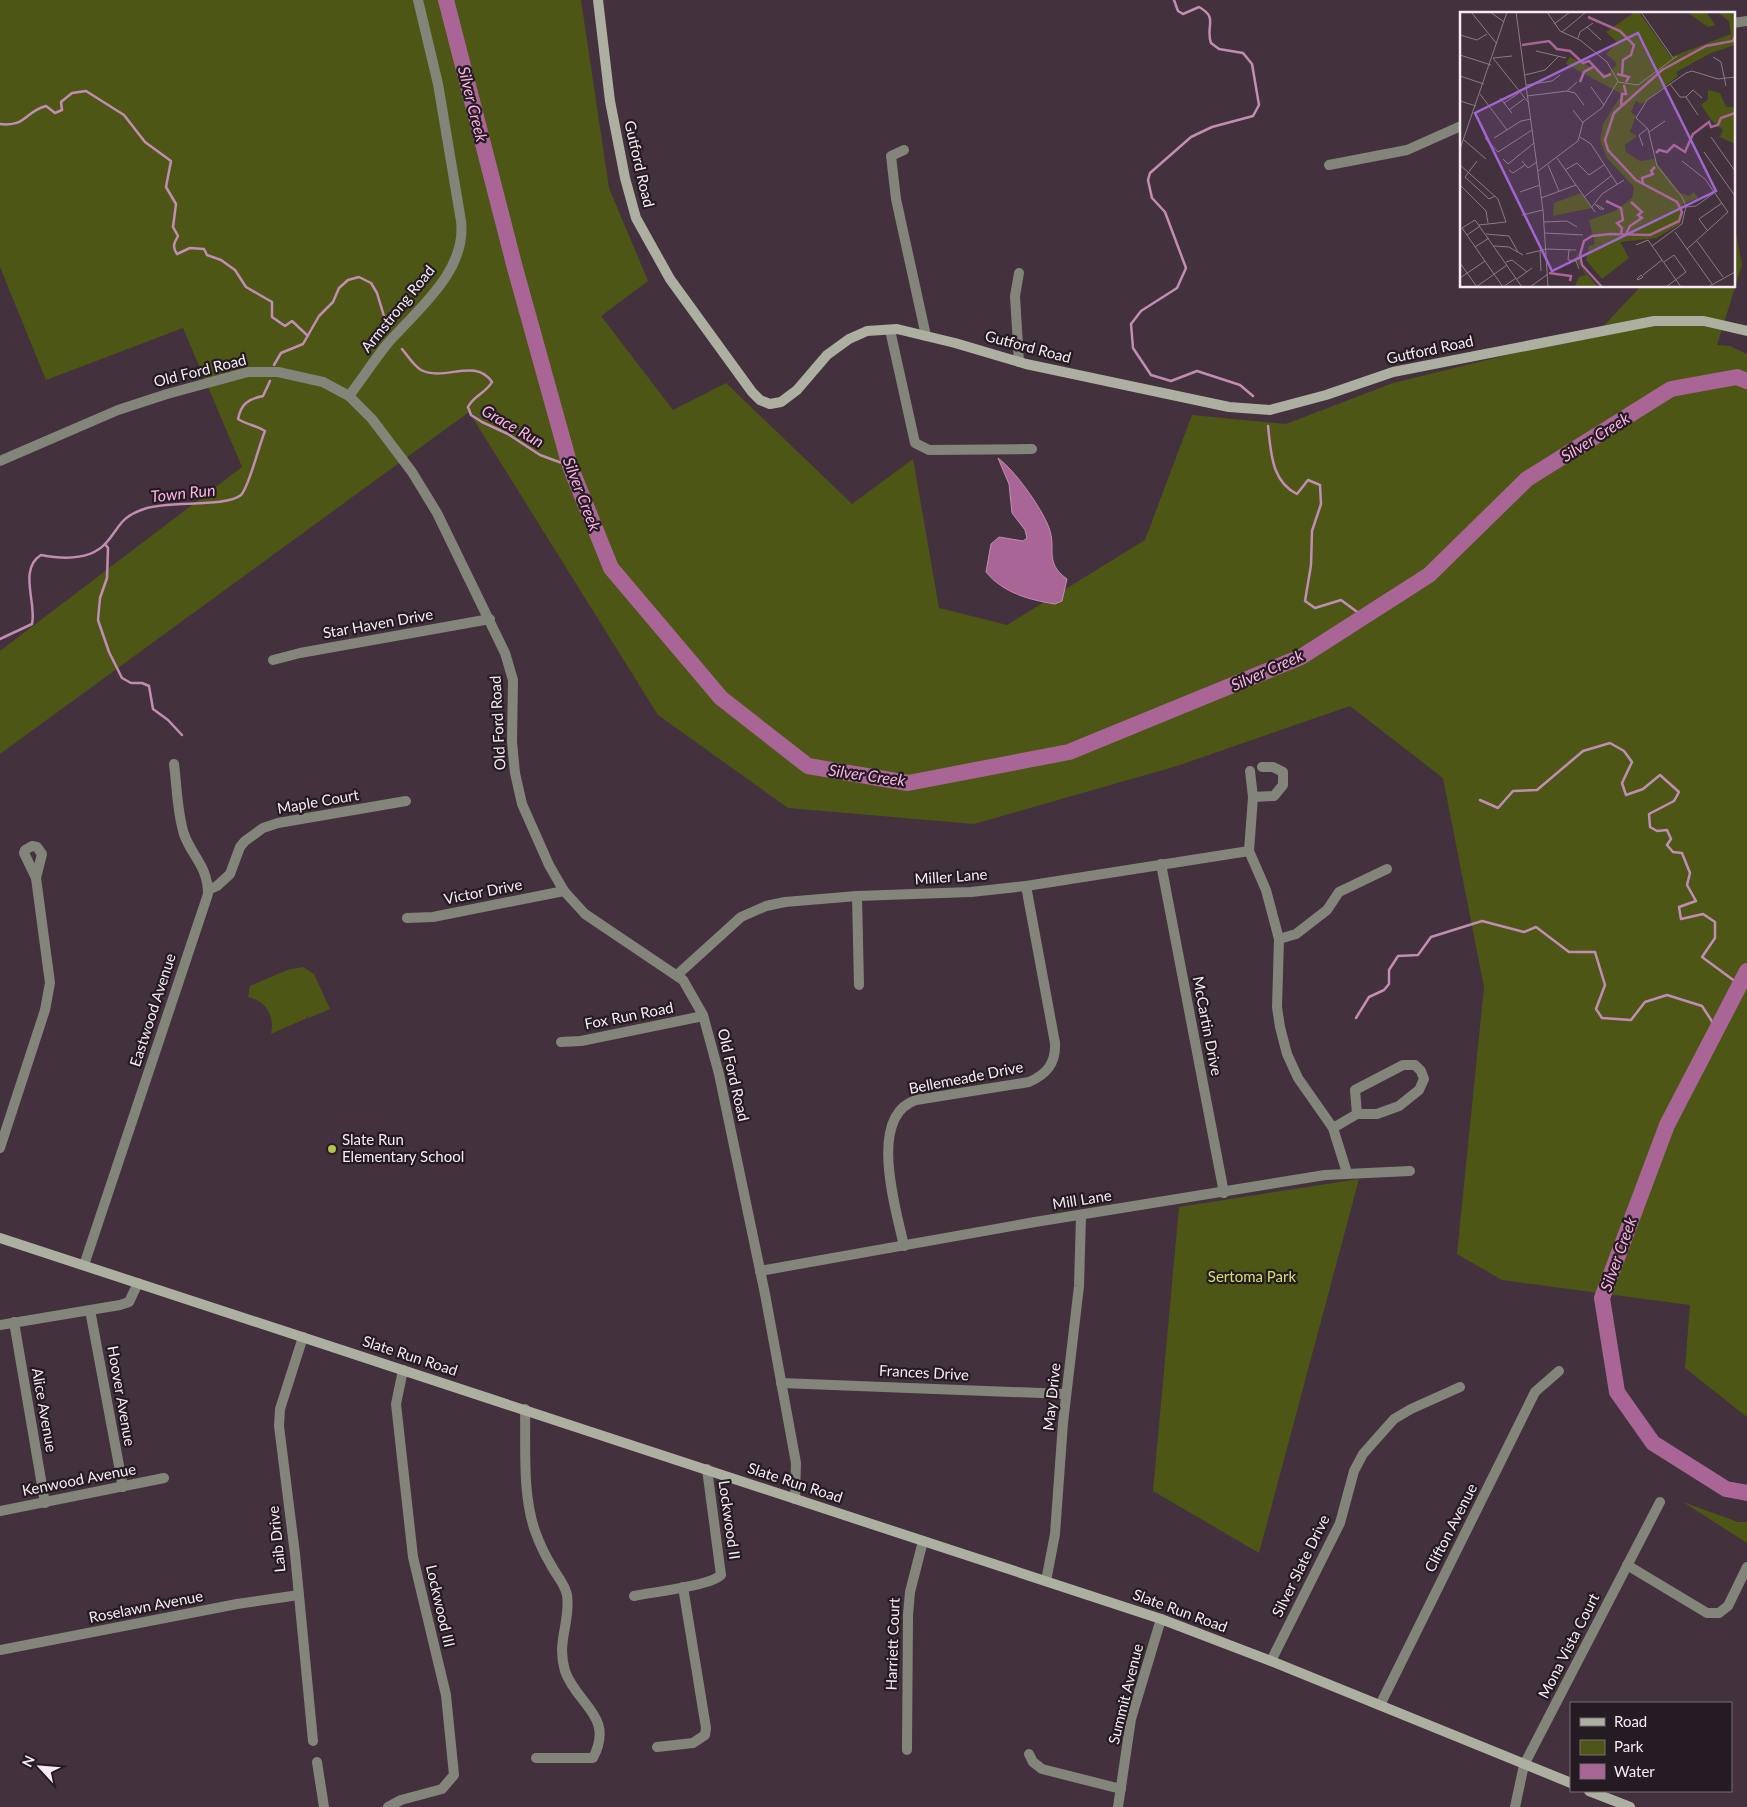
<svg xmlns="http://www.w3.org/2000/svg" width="1747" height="1807" font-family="Lato,sans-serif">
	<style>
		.green { fill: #4e5616 }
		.water { fill: #aa6597; stroke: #c18db3 }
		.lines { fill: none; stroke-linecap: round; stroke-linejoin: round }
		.stream { stroke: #c18db3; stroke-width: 2.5 }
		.river { stroke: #aa6597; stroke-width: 16 }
		.street { stroke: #83857b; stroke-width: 10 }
		.secondary { stroke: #adb0a1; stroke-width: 10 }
		.poi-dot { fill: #b3c24b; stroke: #241c22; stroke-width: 2 }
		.labels { text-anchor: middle; stroke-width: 4.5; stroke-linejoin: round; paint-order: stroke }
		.street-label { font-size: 15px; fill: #f7ebf3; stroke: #241c22 }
		.poi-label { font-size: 15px; fill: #f7ebf3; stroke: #241c22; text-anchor: start }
		.park-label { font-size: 15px; fill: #d0e06e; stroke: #241c22 }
		.water-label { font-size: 16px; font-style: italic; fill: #feb1e7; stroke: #241c22 }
		.inset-river { fill: none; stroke: #aa6597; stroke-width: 2.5 }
		.inset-road { fill: none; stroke: #8b7b86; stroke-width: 1 }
		.view { fill: #a065cf; fill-opacity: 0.15; stroke: #a065cf; stroke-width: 2.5 }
		.inset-edge { fill: none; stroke: #f7ebf3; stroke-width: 2.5 }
	</style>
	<rect width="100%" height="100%" fill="#43313e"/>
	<!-- green -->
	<g class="green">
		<polygon points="0,0 581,0 609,188 648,281 601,316 673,410 726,383 852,504 913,459 939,608 1007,625 1145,540 1192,415 1286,424 1393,383 1597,333 1641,286 1733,286 1733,216 1742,265 1717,345 1730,346 1747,354 1747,1417 1685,1368 1690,1305 1502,1280 1457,1254 1484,987 1443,778 1350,706 1177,766 974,824 788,808 658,715 469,412 0,754 0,651 242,467 183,328 46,380 0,267"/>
		<path d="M303 967 314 974 330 1009 309 1018 306 1015 307 1018 271 1034C275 1016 266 1001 248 997L250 986 287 970Z"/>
		<polygon points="1359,1179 1259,1553 1153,1491 1179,1207"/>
		<polygon points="1683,1502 1738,1522 1747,1522 1747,1543"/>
	</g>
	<!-- water -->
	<path class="water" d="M998 458C1015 471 1038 503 1047 523 1059 548 1042 561 1067 579L1062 601 1055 604C1030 600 1003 593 986 572L991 544 999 537 1023 541 1027 538 1025 530 1012 513 1009 484Z"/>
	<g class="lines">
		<!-- stream -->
		<g class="stream">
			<path d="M1174 0 1178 11 1183 14 1199 7C1219 18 1205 26 1211 43L1219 49 1243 53 1252 64 1259 105 1253 116 1212 127 1191 137 1150 173 1148 180 1152 198 1165 212 1186 268 1177 288 1141 311 1131 324 1133 348 1151 375 1171 381 1197 371 1240 385 1253 396"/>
			<path d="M0 124C27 127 24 112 46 106L55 113 62 110 61 102 72 93 86 91 124 115 145 142 171 161 166 187 176 204 173 227 178 236C174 243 172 247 177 254L190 248 204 249 207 255 221 260 235 270 246 287 272 302V317L285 326 292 321 308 336"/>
			<path d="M402 349C407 355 414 366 421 370 445 382 475 357 492 382 486 393 473 396 468 407L471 415 482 422 508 434 540 455 570 466"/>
			<polyline points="274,365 281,353 303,344 319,316 333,302 339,288 348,280 359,277 371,283 377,293 387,326"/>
			<path d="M1268 426C1271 452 1271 481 1297 494L1308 480 1320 485 1321 504 1312 531 1311 565 1305 601 1315 608 1341 600 1364 617"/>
			<polyline points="105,544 108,548 107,578 100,598 98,620 109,652 122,678 131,683 142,683 149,686 153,709 168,720 182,735"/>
			<path d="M0 639 32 624C37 604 18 569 41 555 62 559 90 561 106 543 120 527 120 517 144 509 168 500 225 508 241 495 249 487 259 445 265 431 256 425 247 425 238 419 241 404 248 399 263 396L270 381"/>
			<polyline points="1480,800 1498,808 1513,791 1537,790 1583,751 1610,743 1624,751 1632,762 1622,783 1626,795 1643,789 1660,775 1679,792 1674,801 1649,814 1650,827 1657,831 1667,830 1671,839 1667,845 1673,852 1682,853 1690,873 1687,885 1696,901 1679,907 1681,919 1703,914 1715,922 1715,938 1702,957 1740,985"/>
			<polyline points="1356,1018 1369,997 1384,990 1389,984 1389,970 1398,956 1418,955 1431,937 1482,921 1524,932 1536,927 1569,952 1595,952 1605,985 1596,1009 1602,1018 1631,1020 1645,1002 1667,995 1702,1006 1717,1029"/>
		</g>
		<!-- river -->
		<g class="river">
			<polyline points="446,0 515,268 570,466 611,568 721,698 808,766 908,783 1069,752 1301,657 1429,575 1527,479 1671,389 1737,377 1747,381"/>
			<polyline points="1747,971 1667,1125 1602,1298 1617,1392 1653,1443 1726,1489 1747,1493"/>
		</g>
		<!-- street -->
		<g class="street">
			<polyline points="1733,23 1747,21"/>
			<polyline points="904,150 891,156 896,199 926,336"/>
			<polyline points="1329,165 1407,150 1461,126"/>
			<polyline points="1019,273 1015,296 1019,362"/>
			<polyline points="890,330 915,443 929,450 1032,449"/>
			<path d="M349 396C362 379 374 360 388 343 418 309 467 271 461 221L438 84 418 0"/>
			<polyline points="0,461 118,410 167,394 248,372 278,372 323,382 349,396 372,419 412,472 437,513 505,653 513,680 512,742 515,773 522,804 549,865 564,891 585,914 683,980 703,1015 719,1074 765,1294 796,1463 795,1499"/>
			<polyline points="273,660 300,653 490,619"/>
			<polyline points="1250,771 1253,797 1249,851 1266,890 1279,939 1277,1007 1280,1027 1287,1054 1298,1078 1333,1128 1347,1173"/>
			<polyline points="1253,797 1274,796 1283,785 1283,772 1273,767 1262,767"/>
			<polygon points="32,846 37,847 42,854 36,878 24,853 25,850"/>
			<polyline points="1161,864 1224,1193"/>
			<polyline points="208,890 217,886 230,874 240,847 245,841 263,828 278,823 406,801"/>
			<polyline points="857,896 859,985"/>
			<polyline points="407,918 433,917 564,891"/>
			<polyline points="1279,939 1296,934 1327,910 1339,892 1387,869"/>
			<polyline points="677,975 741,917 766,906 785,902 857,896 971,892 1026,886 1249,851"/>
			<polyline points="561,1042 581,1041 703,1016"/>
			<polyline points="1333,1128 1357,1114 1377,1114 1399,1106 1419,1090 1424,1079 1421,1071 1415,1065 1403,1065 1355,1090 1357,1114"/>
			<polyline points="0,1148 45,1010 50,983 36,878"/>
			<path d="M904 1246C896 1209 867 1116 916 1100L1029 1082C1047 1074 1056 1063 1055 1043L1026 886"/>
			<path d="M84 1265 208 894C208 866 192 857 184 834 177 812 177 787 174 764"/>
			<polyline points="760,1271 1035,1222 1325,1175 1410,1171"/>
			<polyline points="90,1310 123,1487"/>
			<polyline points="14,1322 45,1503"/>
			<polyline points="0,1325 120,1305 129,1302 138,1283"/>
			<polyline points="303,1337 280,1409 279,1426 295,1554 313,1741"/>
			<polyline points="781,1383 1066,1394"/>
			<path d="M525 1409C526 1448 522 1493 535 1531 539 1542 545 1555 551 1565 556 1575 565 1584 567 1595 571 1622 556 1641 565 1671 577 1705 615 1716 593 1758H536"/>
			<polyline points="0,1511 164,1478"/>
			<polyline points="1627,1565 1707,1613 1719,1613 1728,1606 1747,1567"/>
			<polyline points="1046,1581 1055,1534 1063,1423 1079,1286 1081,1216"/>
			<path d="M634 1596C653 1592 710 1586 721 1575L707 1469"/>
			<polyline points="0,1650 237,1604 299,1595"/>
			<polyline points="1271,1661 1340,1523 1354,1471 1363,1454 1394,1419 1411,1409 1460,1387"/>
			<polyline points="1380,1705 1535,1392 1559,1371"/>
			<polyline points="657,1747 693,1743 705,1735 706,1728 683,1587"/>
			<polyline points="907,1750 908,1615 910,1592 923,1541"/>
			<polyline points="1029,1754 1033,1762 1042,1769 1121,1789"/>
			<polyline points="317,1762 324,1807"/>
			<polyline points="388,1807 401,1800 442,1789 454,1775 446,1695 413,1557 396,1404 403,1370"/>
			<polyline points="1118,1807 1131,1719 1161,1619"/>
			<polyline points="1515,1807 1524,1765 1660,1502"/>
		</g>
		<!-- secondary -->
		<g class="secondary">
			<polyline points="598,0 610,101 625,178 636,218 670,279 752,392 760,400 770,404 781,402 797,390 827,355 849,339 867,331 897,329 955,343 1026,364 1229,407 1270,410 1326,395 1393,372 1654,321 1704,321 1747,331"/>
			<polyline points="0,1238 1161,1619 1271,1661 1571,1783"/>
			<polyline points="1589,1791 1630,1807"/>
		</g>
	</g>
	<!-- markers -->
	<circle class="poi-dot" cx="332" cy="1149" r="5"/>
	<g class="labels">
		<!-- street labels -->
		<g class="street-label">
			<text transform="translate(639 164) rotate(77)" y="5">Gutford Road</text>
			<text transform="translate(398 309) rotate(-51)" y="5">Armstrong Road</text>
			<text transform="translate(1028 347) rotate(15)" y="5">Gutford Road</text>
			<text transform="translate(1430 350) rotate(-12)" y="5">Gutford Road</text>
			<text transform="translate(200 371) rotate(-14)" y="5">Old Ford Road</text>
			<text transform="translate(378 624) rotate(-10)" y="5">Star Haven Drive</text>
			<text transform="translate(498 723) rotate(-93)" y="5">Old Ford Road</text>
			<text transform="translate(318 802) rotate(-10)" y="5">Maple Court</text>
			<text transform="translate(951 877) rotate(-4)" y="5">Miller Lane</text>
			<text transform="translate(483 892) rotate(-11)" y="5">Victor Drive</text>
			<text transform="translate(153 1010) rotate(-72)" y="5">Eastwood Avenue</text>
			<text transform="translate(629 1016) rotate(-11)" y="5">Fox Run Road</text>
			<text transform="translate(1207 1026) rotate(79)" y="5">McCartin Drive</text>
			<text transform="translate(733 1075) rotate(77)" y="5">Old Ford Road</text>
			<text transform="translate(966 1078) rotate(-11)" y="5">Bellemeade Drive</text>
			<text transform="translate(1082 1200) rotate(-9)" y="5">Mill Lane</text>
			<text transform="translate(410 1356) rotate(18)" y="5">Slate Run Road</text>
			<text transform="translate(924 1373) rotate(3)" y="5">Frances Drive</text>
			<text transform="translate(121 1396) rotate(80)" y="5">Hoover Avenue</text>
			<text transform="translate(1052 1397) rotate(-84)" y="5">May Drive</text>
			<text transform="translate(44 1410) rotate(80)" y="5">Alice Avenue</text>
			<text transform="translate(79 1480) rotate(-11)" y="5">Kenwood Avenue</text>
			<text transform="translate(795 1483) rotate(18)" y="5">Slate Run Road</text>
			<text transform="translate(729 1520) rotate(82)" y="5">Lockwood II</text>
			<text transform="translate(1451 1528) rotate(-63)" y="5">Clifton Avenue</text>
			<text transform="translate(277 1539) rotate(-96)" y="5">Laib Drive</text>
			<text transform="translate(1301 1566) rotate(-64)" y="5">Silver Slate Drive</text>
			<text transform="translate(440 1606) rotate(77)" y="5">Lockwood III</text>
			<text transform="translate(146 1607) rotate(-11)" y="5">Roselawn Avenue</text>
			<text transform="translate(1180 1611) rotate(20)" y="5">Slate Run Road</text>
			<text transform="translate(893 1644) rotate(-88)" y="5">Harriett Court</text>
			<text transform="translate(1569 1646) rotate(-63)" y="5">Mona Vista Court</text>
			<text transform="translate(1126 1694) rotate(-76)" y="5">Summit Avenue</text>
		</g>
		<!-- poi labels -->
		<g class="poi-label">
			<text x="342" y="1145">Slate Run<tspan x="342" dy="17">Elementary School</tspan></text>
		</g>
		<!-- park labels -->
		<g class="park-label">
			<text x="1252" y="1282">Sertoma Park</text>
		</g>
		<!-- water labels -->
		<g class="water-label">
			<text transform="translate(473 104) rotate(76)" y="6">Silver Creek</text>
			<text transform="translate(513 426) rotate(30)" y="6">Grace Run</text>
			<text transform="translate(1595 437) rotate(-32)" y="6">Silver Creek</text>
			<text transform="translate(183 493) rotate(-6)" y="6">Town Run</text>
			<text transform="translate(582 494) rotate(69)" y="6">Silver Creek</text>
			<text transform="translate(1267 670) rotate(-24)" y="6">Silver Creek</text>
			<text transform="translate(867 775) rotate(8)" y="6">Silver Creek</text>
			<text transform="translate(1618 1254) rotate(-70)" y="6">Silver Creek</text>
		</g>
	</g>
	<!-- overview -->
	<g transform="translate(1460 12)">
		<rect width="275" height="275" fill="#43313e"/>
		<path d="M175 0H179L211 45 271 22 269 9 257 0H275V33L251 41 216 60 218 64 182 92 176 89 171 100 176 104 170 120 177 124 165 133 166 140 180 149 194 147 219 180 229 184 234 180 238 186 223 192 220 212 196 226 160 230 169 246 142 267 126 248 129 234 135 232 129 208 155 199 172 186 174 175 147 146 140 128 143 112 162 82 106 52 107 49 110 45 147 63 157 52 146 42 157 30 146 20ZM227 0H246L255 13 248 15ZM248 78 260 81 266 95H275V132L260 125 263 118 252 109 241 93 248 87ZM121 181 132 196 93 204 94 191ZM117 240 121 255 137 274H115L119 265 126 263 116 248Z" fill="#4e5616"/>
		<path class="inset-river" d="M128 5 160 19 174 33 171 43 163 48 162 64M62 33 89 29 97 37 110 39 123 51 129 49 144 65 151 62M157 62 169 65 166 70M120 70 124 60 133 55M161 93 162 82H166L164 73M196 141 199 138 207 140 214 133 225 140 233 122 249 110 251 115 258 113 261 106 275 101M183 172 182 166 193 162 191 159 195 155M146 189 161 196 163 208 157 211 162 216 161 222M166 222 170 214 182 206 178 203 182 200 171 190M89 261 111 264 110 269M142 275 122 253 120 243 124 229 132 224 150 222 190 223 219 209 222 200 217 190 176 168 148 138 145 128 154 101 202 58 246 34 273 29 275 24"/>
		<path class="inset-road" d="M11 0 37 32M30 0 44 10M56 0 83 198 88 275M181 0 213 46M94 12 110 0M127 15 141 28M102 20 126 0M0 23 17 28 27 22M118 26 120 20 133 11M76 39 106 46M0 43 31 53M253 45 261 50 266 74M33 46 68 90M33 46 52 44M65 63 85 58 99 44M0 64 24 72M158 70 178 73 217 44M210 72 220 85H226L238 103M66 73 92 69 100 63M131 75 144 93M107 79 115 81 124 93M20 82 47 118M67 84 107 79 117 70M226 85 233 78 242 86M40 86 52 101M0 89 16 94M44 91 59 81M49 98 64 87M113 98 123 111M189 120 205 109M120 125 131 132 157 172M251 125 275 159M25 126 38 140 72 118M34 126 61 109 71 107M4 128 26 147M183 134 179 123 188 116M0 137 47 0M244 140 275 184M97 146 135 200M43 147 48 152 74 131M17 149 5 165 29 187 35 184M62 149 68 156 77 150M222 149 245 167 268 200 227 237M0 153 38 187 46 210 19 213M88 153 99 179M49 158 53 161 65 153M105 158 117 151 129 163 144 153M78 159 118 129 123 110 142 96 158 69 147 50 120 28 100 19 87 0M0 173 26 199 28 211M60 180 80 173M124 185 151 164M81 186 116 173M135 192 140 197H144L137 193M132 195 142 182 164 168M226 195 236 194 254 181M62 203 83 198M84 210 107 209 117 215M247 218 239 207 262 191M215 220 252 272M85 221 123 223M26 222 49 224 58 240M7 223 20 214M237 229 263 265M176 233 188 228 221 275M34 234 49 235 63 243M192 234 222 212 226 194 222 185 197 154 188 117 176 106 187 88 226 61 232 59 258 67 275 65M15 235 29 226M109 238 108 248 116 249 119 257M80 239 81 259M66 242 86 237 116 238M46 250 52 248 67 260M204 250 214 243 226 260 206 275M0 251 17 275M181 263 183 265 178 268 177 267ZM183 263 202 248M0 266 25 249M57 267 72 256M16 275 47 253M43 275 2 216 15 208 62 275M43 275 56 266M70 275 88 262M248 275 275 260"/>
		<path class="view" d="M178 21 256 179 92 259 15 101Z"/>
		<rect width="275" height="275" class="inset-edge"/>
	</g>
	<!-- legend -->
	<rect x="1570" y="1702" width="162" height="90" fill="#241c22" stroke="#786f76"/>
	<rect x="1580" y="1718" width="25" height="8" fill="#adb0a1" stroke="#786f76"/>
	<text x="1614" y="1727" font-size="15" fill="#f7ebf3">Road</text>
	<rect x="1580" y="1740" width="25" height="15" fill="#4e5616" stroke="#786f76"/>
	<text x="1614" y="1752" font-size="15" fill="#f7ebf3">Park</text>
	<rect x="1580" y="1764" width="25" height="15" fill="#aa6597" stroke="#786f76"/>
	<text x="1614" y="1777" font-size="15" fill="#f7ebf3">Water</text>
	<!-- north arrow -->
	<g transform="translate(40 1767) rotate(296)" stroke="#241c22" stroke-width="4" paint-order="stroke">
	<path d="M0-4L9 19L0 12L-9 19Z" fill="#f7ebf3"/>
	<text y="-8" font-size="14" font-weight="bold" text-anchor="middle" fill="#f7ebf3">N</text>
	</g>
</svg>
